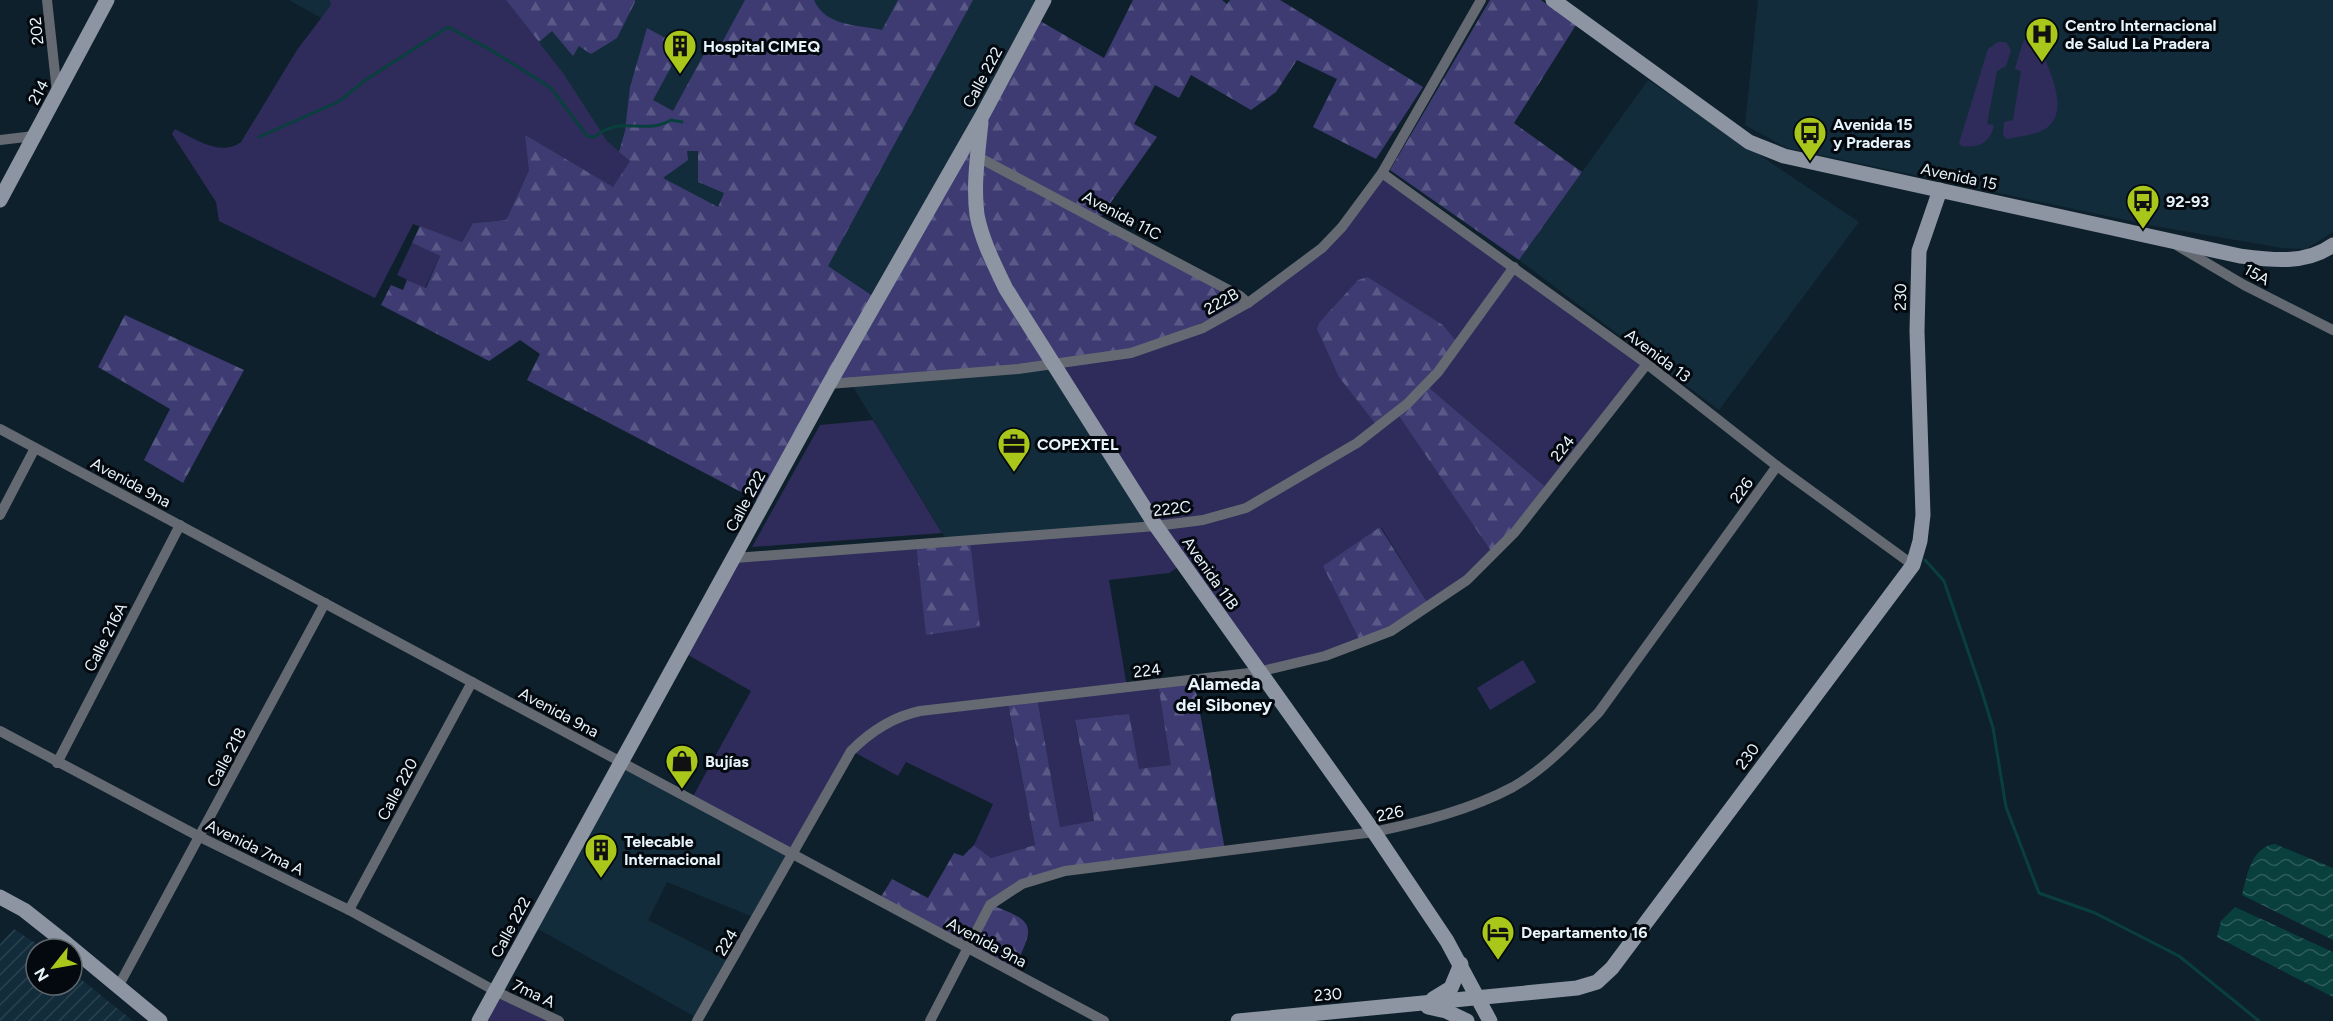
<svg xmlns="http://www.w3.org/2000/svg" width="2333" height="1021" font-family="Figtree,sans-serif">
	<style>
		.built { fill: #132c3b }
		.industrial { fill: url(#industrial-furrows) }
		.green { fill: #2f2c5b }
		.forest { fill: url(#forest-firs); fill-rule: evenodd }
		.water { fill: url(#water-waves) }
		.lines { fill: none; stroke-linecap: round; stroke-linejoin: round }
		.stream { stroke: #09403e; stroke-width: 3 }
		.street { stroke: #656a72; stroke-width: 10 }
		.secondary { stroke: #8d95a2; stroke-width: 15 }
		.labels { text-anchor: middle; stroke-width: 6; stroke-linejoin: round; paint-order: stroke }
		.poi-label { font-size: 16px; font-weight: bold; fill: #e8f4fb; stroke: #03090e; text-anchor: start }
		.street-label { font-size: 16px; fill: #e8f4fb; stroke: #03090e }
		.neighbourhood-label { font-size: 18px; font-weight: bold; fill: #e8f4fb; stroke: #03090e }
	</style>
	<defs>
		<pattern id="industrial-furrows" width="10" height="10" patternUnits="userSpaceOnUse" patternTransform="scale(1.5)"><rect width="10" height="10" fill="#132c3b"/><path d="M-1 1l2-2M0 10L10 0M9 11l2-2" fill="none" stroke="#2a414e"/></pattern>
		<pattern id="forest-firs" width="22" height="20" patternUnits="userSpaceOnUse" patternTransform="scale(1.5)"><rect width="22" height="20" fill="#3d3b71"/><path d="M5 1l3.5 6h-7zM16 11l3.5 6h-7z" fill="#595886"/></pattern>
		<pattern id="water-waves" width="16" height="10" patternUnits="userSpaceOnUse" patternTransform="scale(1.5)"><rect width="16" height="10" fill="#09403e"/><path d="M0 5q4-4 8 0t8 0" fill="none" stroke="#2d5c5b"/></pattern>
	</defs>
	<rect width="100%" height="100%" fill="#0e202b"/>
	<!-- built -->
	<g class="built">
		<polygon points="289,0 1044,0 857,334 476,105"/>
		<polygon points="1758,0 2333,0 2333,232 2306,249 2282,248 2154,226 1787,148 1745,125"/>
		<polygon points="1648,80 1859,222 1719,410 1519,260"/>
		<polygon points="1052,363 1156,526 948,542 850,382"/>
		<polygon points="621,762 794,855 758,919 667,882 648,920 732,963 699,1019 531,925"/>
	</g>
	<!-- industrial -->
	<polygon class="industrial" points="14,929 44,949 36,949 36,985 72,985 72,972 133,1021 0,1021 0,944"/>
	<!-- green -->
	<g class="green">
		<path d="M330 0H506L563 73 607 141 630 161 613 188 529 170 506 220 473 223 462 242 413 224 375 298 219 221 216 202 172 134 175 129C195 139 220 157 241 142L297 50 331 5Z"/>
		<path d="M2029 37H2034L2038 42C2046 64 2071 108 2048 127 2038 135 2020 136 2007 139L2003 135 2004 122 2013 120 2021 71 2015 69 2023 41Z"/>
		<path d="M1998 42H2006L2011 50 2006 66 1997 71 1987 124 1994 125C1990 143 1979 148 1962 146L1959 143 1988 49Z"/>
		<polygon points="1382,173 1647,364 1548,489 1426,385 1459,344 1443,325 1368,277 1397,412 1493,554 1429,605 1381,527 1362,645 1258,672 1183,564 1169,573 1109,580 1127,687 1158,684 1172,765 1139,770 1075,721 1094,822 1060,827 1037,697 1007,701 1035,845 991,858 974,845 993,804 906,762 898,776 852,751 794,855 691,800 751,691 683,652 735,558 916,544 927,635 970,540 1156,526 1052,363 1204,328 1322,248"/>
		<polygon points="412,243 440,256 425,288 397,275"/>
		<polygon points="873,420 942,533 752,547 820,425"/>
		<polygon points="1523,660 1536,682 1490,710 1477,688"/>
		<polygon points="497,992 559,1021 479,1021"/>
	</g>
	<!-- forest -->
	<g class="forest">
		<polygon points="506,0 635,0 635,2 617,38 591,54 579,46 573,56 552,31 539,42"/>
		<path d="M745 0H814C825 26 857 25 882 30L898 0H973L828 266 877 299 1035 18 1104 58 1133 0H1222L1227 4 1230 0H1280L1423 87 1376 159 1313 127 1337 79 1297 60 1276 92 1251 110 1191 75 1179 98 1155 85 1134 124 1157 137 1099 219 1248 303 1131 353 829 384 764 504 527 380 540 354 520 340 489 361 381 305 391 285 403 290 407 280 426 288 440 256 412 243 420 226 462 242 473 223 506 220 529 170 525 135 613 187 630 161 619 152 625 131 630 87 647 28 682 47 653 100 673 111 709 45 718 50ZM687 151H698V182L724 193 718 207 663 178 688 160Z"/>
		<polygon points="1490,0 1541,0 1576,25 1514,123 1582,172 1519,260 1390,170"/>
		<polygon points="1368,277 1443,325 1459,344 1426,385 1548,489 1493,554 1397,413 1378,427 1339,377 1317,329 1319,323 1358,280"/>
		<polygon points="125,315 244,370 183,483 144,460 170,409 98,367"/>
		<polygon points="1380,527 1429,605 1362,645 1323,566"/>
		<polygon points="970,540 980,627 926,635 916,544"/>
		<path d="M1194 680 1225 850 1065 871 1022 884 991 905C1041 923 1032 928 1013 972L879 900 892 879 928 898 954 853 963 856 974 845 991 858 1035 845 1007 700 1037 697 1060 827 1094 821 1075 720 1129 714 1139 769 1171 765 1158 684Z"/>
	</g>
	<!-- water -->
	<g class="water">
		<path d="M2275 844 2333 868V940L2242 895C2247 876 2251 847 2275 844Z"/>
		<polygon points="2235,907 2333,952 2333,997 2217,937 2221,921"/>
	</g>
	<g class="lines">
		<!-- stream -->
		<g class="stream">
			<path d="M259 137 338 102 367 79 448 27 491 50 551 88 587 136 595 137C621 114 644 136 671 120L682 122"/>
			<polyline points="1925,560 1944,581 1981,689 1993,728 2006,807 2039,893 2095,913 2179,956 2259,1021"/>
		</g>
		<!-- street -->
		<g class="street">
			<polyline points="47,0 57,92"/>
			<polyline points="0,140 34,136"/>
			<polyline points="978,157 1240,296 1248,303"/>
			<polyline points="1382,173 1647,364 1777,466 1913,565"/>
			<polyline points="2178,246 2244,285 2333,330"/>
			<polyline points="829,384 1018,369 1131,353 1203,328 1248,303 1322,248 1342,227 1382,173 1481,0"/>
			<polyline points="0,429 1104,1021"/>
			<polyline points="0,515 35,448"/>
			<polyline points="735,558 1156,526 1203,520 1246,508 1357,443 1407,404 1438,372 1514,267"/>
			<polyline points="0,731 200,837 349,910 497,992 559,1021"/>
			<polyline points="57,763 180,525"/>
			<polyline points="349,910 472,682"/>
			<polyline points="118,987 325,603"/>
			<path d="M697 1021 851 751C871 731 892 717 920 711L1258 672 1325 656 1391 631 1467 580 1515 532 1647 364"/>
			<path d="M930 1021 990 905 1022 884 1065 871 1374 832C1421 822 1470 810 1513 787 1546 768 1573 739 1599 712L1777 466"/>
		</g>
		<!-- secondary -->
		<g class="secondary">
			<path d="M1553 0 1749 142 1784 156 2240 256C2270 260 2306 265 2333 245"/>
			<path d="M981 122C978 153 973 185 977 215 982 241 995 266 1006 289L1156 526 1374 832 1447 941 1490 1021"/>
			<polyline points="0,200 107,0"/>
			<polyline points="0,897 24,910 67,944 160,1021"/>
			<polyline points="1433,999 1451,988 1461,964"/>
			<polyline points="1428,1007 1446,1011 1467,1021"/>
			<polyline points="479,1021 829,384 982,116 1044,0"/>
			<polyline points="1238,1021 1577,988 1597,982 1612,968 1913,565 1920,541 1923,515 1917,331 1919,251 1940,190"/>
		</g>
	</g>
	<!-- icons -->
	<defs>
		<g id="hospital-pin" transform="scale(1.725)"><path d="M0 17L-7.5 6A9.5 9.5 0 1 1 7.5 6Z" fill="#a9c71a" stroke="#03090e"/><path d="M-5-5h3v3.5h4V-5h3V5h-3V1.5h-4V5h-3Z" fill="#111"/></g>
		<g id="building-pin" transform="scale(1.725)"><path d="M0 17L-7.5 6A9.5 9.5 0 1 1 7.5 6Z" fill="#a9c71a" stroke="#03090e"/><path d="M-4-6H4V6H1V3H-1V6H-4ZM-2.5-4.3h1.7v1.8h-1.7ZM.8-4.3h1.7v1.8H.8ZM-2.5-1h1.7V.8h-1.7ZM.8-1h1.7V.8H.8Z" fill="#111"/></g>
		<g id="bus-pin" transform="scale(1.725)"><path d="M0 17L-7.5 6A9.5 9.5 0 1 1 7.5 6Z" fill="#a9c71a" stroke="#03090e"/><path d="M-5-6H5V4H4V6H2V4H-2V6H-4V4H-5ZM-3.5-4V0h7V-4ZM-3.5 1.2v1.5H-2V1.2ZM2 1.2v1.5H3.5V1.2Z" fill="#111"/></g>
		<g id="office-pin" transform="scale(1.725)"><path d="M0 17L-7.5 6A9.5 9.5 0 1 1 7.5 6Z" fill="#a9c71a" stroke="#03090e"/><path d="M-6-3h4V-5.5h4V-3h4V5H-6ZM-1-4.5V-3h2v-1.5ZM-6 0V1H6V0Z" fill="#111"/></g>
		<g id="shop-pin" transform="scale(1.725)"><path d="M0 17L-7.5 6A9.5 9.5 0 1 1 7.5 6Z" fill="#a9c71a" stroke="#03090e"/><path d="M-5-2.5h2.3a2.7 3.5 0 0 1 5.4 0H5L5.5 6h-11ZM-1.5-2.5h3a1.5 2.3 0 0 0-3 0Z" fill="#111"/></g>
		<g id="hotel-pin" transform="scale(1.725)"><path d="M0 17L-7.5 6A9.5 9.5 0 1 1 7.5 6Z" fill="#a9c71a" stroke="#03090e"/><path d="M-6-4.5h1.5V1H6V5H4.5V3h-9V5H-6ZM-4 0a1.8 1.8 0 1 1 3.6 0ZM.5 0V-2.5h3Q6-2.5 6 0Z" fill="#111"/></g>
	</defs>
	<g fill-rule="evenodd">
		<use href="#hospital-pin" x="2042" y="34"/>
		<use href="#building-pin" x="680" y="46"/>
		<use href="#bus-pin" x="1810" y="133"/>
		<use href="#bus-pin" x="2143" y="201"/>
		<use href="#office-pin" x="1014" y="444"/>
		<use href="#shop-pin" x="682" y="761"/>
		<use href="#building-pin" x="601" y="850"/>
		<use href="#hotel-pin" x="1498" y="932"/>
	</g>
	<g class="labels">
		<!-- poi labels -->
		<g class="poi-label">
			<text x="2065" y="31">Centro Internacional<tspan x="2065" dy="18">de Salud La Pradera</tspan></text>
			<text x="703" y="52">Hospital CIMEQ</text>
			<text x="1833" y="130">Avenida 15<tspan x="1833" dy="18">y Praderas</tspan></text>
			<text x="2166" y="207">92-93</text>
			<text x="1037" y="450">COPEXTEL</text>
			<text x="705" y="767">Bujías</text>
			<text x="624" y="847">Telecable<tspan x="624" dy="18">Internacional</tspan></text>
			<text x="1521" y="938">Departamento 16</text>
		</g>
		<!-- street labels -->
		<g class="street-label">
			<text transform="translate(36 31) rotate(-96)" y="6">202</text>
			<text transform="translate(982 77) rotate(-62)" y="6">Calle 222</text>
			<text transform="translate(38 92) rotate(-62)" y="6">214</text>
			<text transform="translate(1959 176) rotate(12)" y="6">Avenida 15</text>
			<text transform="translate(1122 215) rotate(28)" y="6">Avenida 11C</text>
			<text transform="translate(2257 274) rotate(29)" y="6">15A</text>
			<text transform="translate(1900 297) rotate(-89)" y="6">230</text>
			<text transform="translate(1221 301) rotate(-30)" y="6">222B</text>
			<text transform="translate(1658 355) rotate(37)" y="6">Avenida 13</text>
			<text transform="translate(1562 448) rotate(-52)" y="6">224</text>
			<text transform="translate(131 482) rotate(28)" y="6">Avenida 9na</text>
			<text transform="translate(1741 490) rotate(-54)" y="6">226</text>
			<text transform="translate(745 501) rotate(-62)" y="6">Calle 222</text>
			<text transform="translate(1172 508) rotate(-7)" y="6">222C</text>
			<text transform="translate(1211 573) rotate(55)" y="6">Avenida 11B</text>
			<text transform="translate(105 637) rotate(-63)" y="6">Calle 216A</text>
			<text transform="translate(1147 670) rotate(-6)" y="6">224</text>
			<text transform="translate(559 712) rotate(28)" y="6">Avenida 9na</text>
			<text transform="translate(1747 756) rotate(-53)" y="6">230</text>
			<text transform="translate(226 757) rotate(-62)" y="6">Calle 218</text>
			<text transform="translate(397 789) rotate(-62)" y="6">Calle 220</text>
			<text transform="translate(1390 813) rotate(-12)" y="6">226</text>
			<text transform="translate(255 847) rotate(26)" y="6">Avenida 7ma A</text>
			<text transform="translate(510 927) rotate(-62)" y="6">Calle 222</text>
			<text transform="translate(726 942) rotate(-59)" y="6">224</text>
			<text transform="translate(987 942) rotate(28)" y="6">Avenida 9na</text>
			<text transform="translate(534 993) rotate(25)" y="6">7ma A</text>
			<text transform="translate(1328 994) rotate(-5)" y="6">230</text>
		</g>
		<!-- neighbourhood labels -->
		<g class="neighbourhood-label">
			<text x="1224" y="690">Alameda<tspan x="1224" dy="21">del Siboney</tspan></text>
		</g>
	</g>
	<!-- north arrow -->
	<g transform="translate(54 967) rotate(239)"><circle r="28" fill="#03090e" stroke="#5f676d" stroke-width="1.5"/>
	<path d="M0-4.5L10 22L0 15L-10 22Z" fill="#a9c71a"/>
	<text y="-9" font-size="16" font-weight="bold" text-anchor="middle" fill="#e8f4fb">N</text>
	</g>
</svg>
